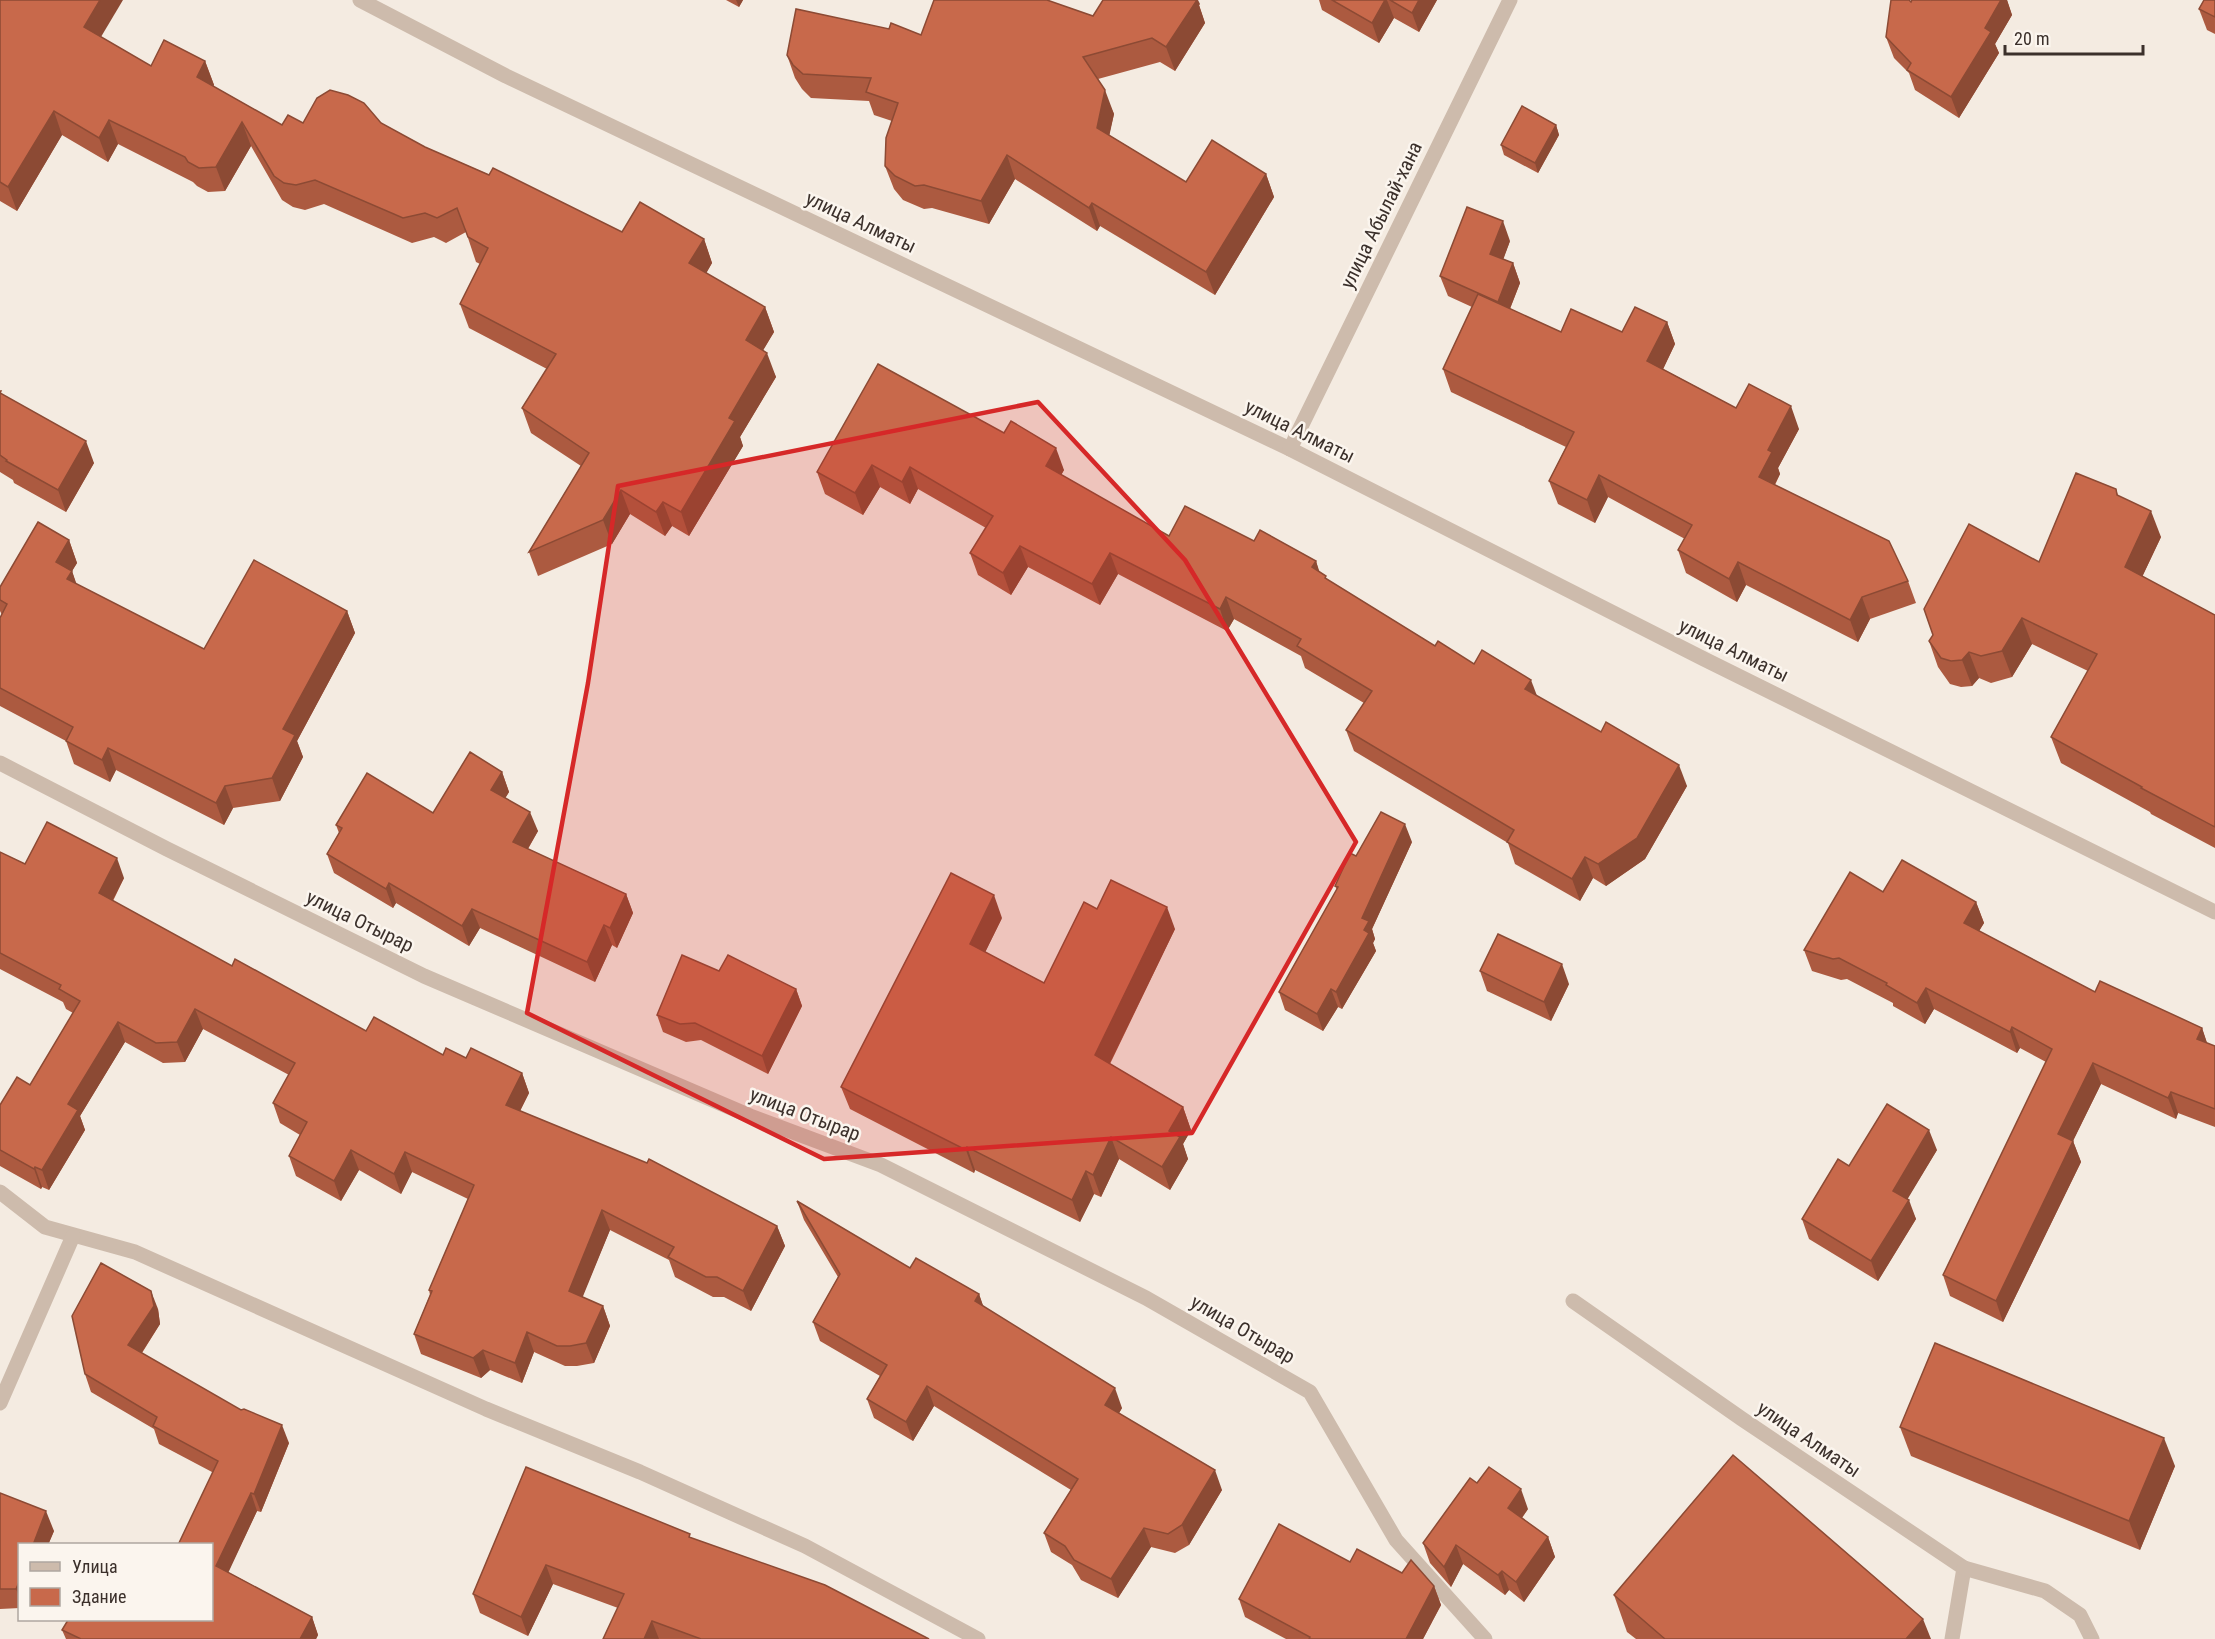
<svg xmlns="http://www.w3.org/2000/svg" width="2215" height="1639" font-family="'Roboto Condensed',sans-serif">
	<style>
		.lines { fill: none; stroke-linecap: round; stroke-linejoin: round }
		.lane { stroke: #cdbbac; stroke-width: 15 }
		.street { stroke: #cdbbac; stroke-width: 15 }
		.wall { fill: #ac5a40 }
		.shaded-wall { fill: #8c4a34 }
		.building { fill: #c8694b; stroke: #8c4a34; stroke-width: 1.5 }
		.marked { fill: #d62828; fill-opacity: 0.2; stroke: #d62828; stroke-width: 4.5; stroke-linejoin: round }
		.labels { text-anchor: middle; stroke-width: 5; stroke-linejoin: round; paint-order: stroke }
		.street-label { font-size: 20px; fill: #3b302b; stroke: #fbf5ee }
	</style>
	<rect width="100%" height="100%" fill="#f4ebe1"/>
	<g class="lines">
		<!-- lane -->
		<g class="lane">
			<polyline points="1573,1301 1742,1419 1964,1568 1952,1639"/>
			<polyline points="1964,1568 2045,1591 2080,1615 2092,1639"/>
		</g>
		<!-- street -->
		<g class="street">
			<polyline points="360,0 506,76 1290,449 1704,659 2215,912"/>
			<polyline points="1290,449 1510,0"/>
			<polyline points="0,763 167,849 424,976 750,1116 881,1165 1146,1298 1310,1392 1396,1540 1485,1639"/>
			<polyline points="0,1192 45,1227 135,1252 486,1409 640,1472 805,1546 978,1639"/>
			<polyline points="0,1403 73,1236"/>
		</g>
	</g>
	<!-- wall -->
	<g class="wall">
		<polygon points="0,0 101,37 151,66 205,61 214,85 213,86 282,125 303,123 381,123 425,147 622,232 704,239 712,263 706,273 765,307 774,332 763,350 776,377 740,437 743,446 689,536 672,526 665,536 630,514 612,544 538,576 529,552 581,466 531,433 522,408 547,369 469,328 460,304 480,264 476,262 466,232 446,243 434,237 412,243 324,204 305,210 293,207 282,200 251,146 225,191 208,192 197,186 193,182 118,144 108,162 62,135 17,211 0,201"/>
		<polygon points="726,0 743,0 739,7"/>
		<polygon points="1319,0 1437,0 1419,32 1394,18 1379,43 1322,10"/>
		<polygon points="1912,0 2007,0 2012,15 1995,44 1999,53 1959,118 1915,90 1909,73 1894,58 1886,37"/>
		<polygon points="2204,0 2215,0 2215,34 2207,30 2199,9"/>
		<polygon points="1200,4 1199,5 1205,23 1175,71 1160,62 1098,79 1114,114 1109,135 1186,182 1266,174 1274,197 1215,295 1100,226 1097,231 1015,179 989,224 932,208 924,209 903,200 894,189 885,166 892,121 874,115 869,101 811,98 802,89 795,78 787,55 921,35"/>
		<polygon points="1556,125 1559,135 1538,173 1504,155 1501,145"/>
		<polygon points="1510,241 1503,259 1513,263 1520,283 1510,309 1561,332 1622,332 1667,322 1675,344 1663,369 1736,408 1799,429 1778,468 1780,474 1775,485 1908,581 1916,603 1870,619 1858,642 1746,585 1737,602 1686,573 1678,550 1685,539 1608,497 1595,523 1558,504 1549,481 1566,447 1451,392 1443,369 1472,307 1448,296 1440,276"/>
		<polygon points="0,391 2,394 94,463 66,512 14,483 13,480 0,472"/>
		<polygon points="1004,433 1064,470 1061,475 1169,536 1254,541 1316,561 1319,572 1328,580 1435,646 1474,664 1536,696 1687,786 1645,859 1606,886 1593,878 1580,901 1515,864 1508,843 1354,751 1346,730 1364,703 1305,668 1301,656 1234,619 1227,631 1118,574 1100,605 1028,567 1011,595 978,575 970,553 986,528 918,489 910,504 880,487 863,515 825,494 817,472"/>
		<polygon points="2116,489 2118,495 2161,537 2142,577 2215,615 2215,848 2151,814 2150,812 2061,763 2051,737 2088,671 2032,644 2012,677 1991,683 1979,678 1972,686 1961,687 1950,684 1938,667 1929,641 2039,562"/>
		<polygon points="69,540 77,563 72,571 76,584 204,649 347,611 355,633 297,741 303,757 280,801 233,808 224,825 116,770 110,782 74,764 66,741 0,706 0,618 2,615 0,611 0,587"/>
		<polygon points="502,772 509,792 505,798 538,831 528,849 626,894 633,913 617,948 612,945 595,982 480,928 469,946 396,903 393,908 334,873 327,854 339,833 336,825 433,813"/>
		<polygon points="1412,842 1372,929 1375,939 1373,943 1376,951 1342,1009 1338,1007 1323,1031 1285,1010 1279,992 1337,890 1335,886 1356,856"/>
		<polygon points="0,852 25,864 124,878 113,901 232,966 366,1031 443,1055 466,1058 522,1073 529,1093 520,1111 777,1226 785,1246 751,1311 724,1297 713,1297 675,1277 669,1260 610,1230 582,1297 603,1306 610,1326 594,1363 577,1366 565,1366 534,1352 522,1383 490,1370 481,1378 421,1354 414,1334 430,1295 429,1290 468,1199 412,1172 401,1194 359,1170 341,1201 296,1176 289,1156 300,1135 280,1123 273,1103 289,1075 203,1029 185,1062 163,1063 125,1042 80,1116 85,1130 49,1190 42,1187 41,1189 0,1166 0,1105 30,1085 73,1013 66,1009 63,1002 0,969"/>
		<polygon points="1883,892 1976,902 1984,923 1979,931 2095,992 2202,1028 2207,1043 2215,1046 2215,1127 2178,1113 2176,1119 2101,1084 2073,1141 2081,1162 2003,1322 1950,1296 1943,1275 2046,1062 2020,1048 2017,1053 1934,1009 1925,1024 1893,1006 1893,1003 1847,979 1841,980 1812,971 1804,950"/>
		<polygon points="1097,909 1175,929 1110,1064 1183,1107 1191,1130 1183,1144 1188,1159 1170,1190 1119,1159 1101,1197 1094,1194 1080,1222 975,1170 974,1173 850,1109 841,1087 1002,918 985,952 1044,983"/>
		<polygon points="719,971 796,989 802,1006 768,1074 701,1040 686,1042 663,1032 657,1015"/>
		<polygon points="1480,971 1569,984 1551,1021 1487,991"/>
		<polygon points="1937,1150 1907,1199 1916,1219 1878,1281 1809,1239 1802,1219 1849,1166"/>
		<polygon points="797,1201 910,1268 979,1294 983,1306 1122,1408 1119,1413 1222,1490 1189,1545 1175,1553 1151,1547 1118,1598 1081,1580 1072,1565 1051,1552 1044,1533 1071,1490 934,1406 913,1441 874,1418 867,1399 880,1376 820,1341 813,1322 838,1277 804,1220"/>
		<polygon points="158,1309 160,1324 142,1353 289,1443 261,1512 257,1511 228,1572 312,1617 318,1635 316,1639 66,1639 62,1630 212,1620 212,1472 159,1444 154,1429 91,1392 85,1374"/>
		<polygon points="1900,1427 2175,1466 2140,1550 1911,1456"/>
		<polygon points="526,1467 691,1538 929,1639 603,1639 618,1608 553,1584 528,1636 480,1613 473,1594"/>
		<polygon points="0,1493 54,1531 48,1545 20,1545 20,1608 0,1609"/>
		<polygon points="1528,1509 1522,1518 1548,1537 1555,1557 1524,1602 1509,1590 1505,1595 1463,1564 1451,1587 1430,1563 1423,1543"/>
		<polygon points="1350,1562 1402,1573 1434,1586 1441,1605 1423,1639 1286,1639 1245,1617 1239,1599"/>
		<polygon points="1614,1595 1931,1639 1636,1639 1627,1632"/>
	</g>
	<!-- shaded-wall -->
	<g class="shaded-wall">
		<polygon points="100,0 123,0 92,52 84,27"/>
		<polygon points="736,0 743,0 739,7"/>
		<polygon points="1187,0 1198,0 1200,4 1199,5 1205,23 1175,71 1166,47"/>
		<polygon points="1385,0 1387,0 1394,18 1379,43 1372,23"/>
		<polygon points="1419,0 1437,0 1419,32 1412,13"/>
		<polygon points="1997,0 2007,0 2012,15 1995,44 1999,53 1959,118 1951,97"/>
		<polygon points="205,61 214,85 206,101 197,77"/>
		<polygon points="1105,90 1114,114 1106,151 1097,128"/>
		<polygon points="54,111 62,135 17,211 8,187"/>
		<polygon points="109,120 118,144 108,162 99,138"/>
		<polygon points="242,122 251,146 225,191 216,167"/>
		<polygon points="1556,125 1559,135 1538,173 1535,163"/>
		<polygon points="1007,155 1015,179 989,224 981,201"/>
		<polygon points="1266,174 1274,197 1215,295 1206,272"/>
		<polygon points="1092,203 1100,226 1097,231 1089,208"/>
		<polygon points="1503,221 1510,241 1498,274 1490,254"/>
		<polygon points="704,239 712,263 698,288 689,263"/>
		<polygon points="1513,263 1520,283 1505,321 1498,302"/>
		<polygon points="765,307 774,332 755,364 746,340"/>
		<polygon points="1667,322 1675,344 1656,384 1647,361"/>
		<polygon points="767,353 776,377 740,437 743,446 689,536 681,512 729,418"/>
		<polygon points="1791,406 1799,429 1778,468 1780,474 1767,499 1759,477 1768,450"/>
		<polygon points="86,441 94,463 66,512 58,490"/>
		<polygon points="1056,448 1064,470 1054,488 1046,466"/>
		<polygon points="872,465 880,487 863,515 855,493"/>
		<polygon points="910,467 918,489 910,504 902,482"/>
		<polygon points="1599,475 1608,497 1595,523 1587,500"/>
		<polygon points="621,490 630,514 612,544 603,520"/>
		<polygon points="663,502 672,526 665,536 656,512"/>
		<polygon points="2151,511 2161,537 2134,594 2125,567"/>
		<polygon points="69,540 77,563 64,584 56,562"/>
		<polygon points="1020,546 1028,567 1011,595 1003,573"/>
		<polygon points="1110,553 1118,574 1100,605 1092,584"/>
		<polygon points="1316,561 1323,583 1312,567"/>
		<polygon points="1738,562 1746,585 1737,602 1729,579"/>
		<polygon points="72,571 80,594 67,579"/>
		<polygon points="1226,597 1234,619 1227,631 1220,609"/>
		<polygon points="1862,597 1870,619 1858,642 1850,620"/>
		<polygon points="347,611 355,633 297,741 303,757 280,801 272,778 283,729"/>
		<polygon points="2022,618 2032,644 2012,677 2002,651"/>
		<polygon points="1969,652 1979,678 1972,686 1962,660"/>
		<polygon points="1531,680 1539,701 1525,689"/>
		<polygon points="108,748 116,770 110,782 102,760"/>
		<polygon points="1679,765 1687,786 1645,859 1606,886 1598,864"/>
		<polygon points="502,772 509,792 498,810 491,790"/>
		<polygon points="225,786 233,808 224,825 216,803"/>
		<polygon points="530,812 538,831 520,862 513,842"/>
		<polygon points="1405,824 1412,842 1372,929 1375,939 1373,943 1376,951 1342,1009 1336,992 1364,930 1362,918"/>
		<polygon points="1585,857 1593,878 1580,901 1572,879"/>
		<polygon points="117,858 124,878 106,913 99,893"/>
		<polygon points="389,883 396,903 393,908 386,889"/>
		<polygon points="626,894 633,913 617,948 610,928"/>
		<polygon points="994,895 1002,918 978,967 970,944"/>
		<polygon points="1976,902 1984,923 1971,944 1964,923"/>
		<polygon points="1167,907 1175,929 1103,1077 1095,1055"/>
		<polygon points="472,909 480,928 469,946 462,926"/>
		<polygon points="604,925 612,945 595,982 587,962"/>
		<polygon points="1562,964 1569,984 1551,1021 1544,1002"/>
		<polygon points="1926,988 1934,1009 1925,1024 1917,1003"/>
		<polygon points="796,989 802,1006 768,1074 762,1056"/>
		<polygon points="1331,989 1338,1007 1323,1031 1317,1014"/>
		<polygon points="195,1009 203,1029 185,1062 177,1042"/>
		<polygon points="118,1022 125,1042 80,1116 85,1130 49,1190 42,1170 68,1104"/>
		<polygon points="2012,1027 2020,1048 2017,1053 2010,1032"/>
		<polygon points="2202,1028 2209,1049 2197,1039"/>
		<polygon points="2093,1063 2101,1084 2066,1155 2058,1134"/>
		<polygon points="522,1073 529,1093 513,1125 506,1105"/>
		<polygon points="2171,1092 2178,1113 2176,1119 2168,1098"/>
		<polygon points="1183,1107 1191,1130 1183,1144 1188,1159 1170,1190 1162,1167 1169,1131"/>
		<polygon points="1929,1130 1937,1150 1901,1210 1893,1191"/>
		<polygon points="1111,1137 1119,1159 1101,1197 1093,1175"/>
		<polygon points="2073,1141 2081,1162 2003,1322 1996,1301"/>
		<polygon points="967,1147 975,1170 974,1173 966,1150"/>
		<polygon points="351,1150 359,1170 341,1201 334,1181"/>
		<polygon points="405,1152 412,1172 401,1194 394,1174"/>
		<polygon points="35,1167 42,1187 41,1189 34,1169"/>
		<polygon points="1086,1171 1094,1194 1080,1222 1072,1200"/>
		<polygon points="1909,1200 1916,1219 1878,1281 1871,1261"/>
		<polygon points="602,1210 610,1230 577,1311 569,1291"/>
		<polygon points="777,1226 785,1246 751,1311 743,1291"/>
		<polygon points="151,1291 158,1309 160,1324 135,1363 128,1345"/>
		<polygon points="979,1294 986,1314 975,1301"/>
		<polygon points="603,1306 610,1326 594,1363 586,1343"/>
		<polygon points="527,1332 534,1352 522,1383 515,1363"/>
		<polygon points="483,1350 490,1370 481,1378 473,1358"/>
		<polygon points="927,1386 934,1406 913,1441 906,1422"/>
		<polygon points="1115,1388 1122,1408 1112,1425 1105,1405"/>
		<polygon points="282,1425 289,1443 261,1512 254,1494"/>
		<polygon points="2164,1438 2175,1466 2140,1550 2129,1521"/>
		<polygon points="1215,1470 1222,1490 1189,1545 1182,1525"/>
		<polygon points="1521,1489 1528,1509 1515,1527 1508,1508"/>
		<polygon points="251,1493 257,1511 223,1584 216,1566"/>
		<polygon points="46,1511 54,1531 48,1545 33,1545"/>
		<polygon points="1144,1528 1151,1547 1118,1598 1111,1579"/>
		<polygon points="1548,1537 1555,1557 1524,1602 1516,1582"/>
		<polygon points="1456,1545 1463,1564 1451,1587 1444,1567"/>
		<polygon points="546,1565 553,1584 528,1636 521,1617"/>
		<polygon points="1502,1571 1509,1590 1505,1595 1498,1575"/>
		<polygon points="20,1580 20,1599 16,1589"/>
		<polygon points="1434,1586 1441,1605 1423,1639 1406,1639"/>
		<polygon points="312,1617 318,1635 316,1639 300,1639"/>
		<polygon points="1923,1619 1931,1639 1906,1639"/>
		<polygon points="652,1621 659,1639 644,1639"/>
	</g>
	<!-- building -->
	<g class="building">
		<polygon points="0,0 100,0 84,27 151,66 164,40 205,61 197,77 282,125 288,115 303,123 317,98 330,90 348,95 364,103 381,123 425,147 489,175 493,168 622,232 640,202 704,239 689,263 765,307 746,340 767,353 729,418 735,421 681,512 663,502 656,512 621,490 603,520 529,552 589,453 522,408 556,354 460,304 488,248 468,237 457,208 437,218 425,213 403,218 315,180 296,185 284,183 274,176 242,122 216,167 199,168 188,162 185,157 109,120 99,138 54,111 8,187 0,182"/>
		<polygon points="934,0 1047,0 1093,16 1103,0 1197,0 1166,47 1152,38 1083,57 1105,90 1097,128 1186,182 1212,140 1266,174 1206,272 1092,203 1089,208 1007,155 981,201 924,185 915,186 895,176 885,166 886,138 898,103 866,92 871,78 803,74 793,65 787,55 796,9 889,29 891,23 921,35"/>
		<polygon points="1332,0 1385,0 1372,23"/>
		<polygon points="1390,0 1419,0 1412,13"/>
		<polygon points="1891,0 1909,0 1911,2 1912,0 2001,0 1985,28 1991,32 1951,97 1907,70 1911,63 1886,37"/>
		<polygon points="2204,0 2215,0 2215,17 2199,9"/>
		<polygon points="1522,106 1556,125 1535,163 1501,145"/>
		<polygon points="1467,207 1503,221 1490,254 1513,263 1498,302 1440,276"/>
		<polygon points="1478,294 1561,332 1571,309 1622,332 1635,307 1667,322 1647,361 1736,408 1749,384 1791,406 1768,450 1772,452 1759,477 1889,541 1908,581 1862,597 1850,620 1738,562 1729,579 1678,550 1692,525 1599,475 1587,500 1549,481 1574,432 1443,369"/>
		<polygon points="878,364 1004,433 1011,421 1056,448 1046,466 1169,536 1185,506 1254,541 1260,530 1316,561 1312,567 1326,576 1325,578 1435,646 1438,641 1474,664 1482,650 1531,680 1525,689 1601,732 1606,722 1679,765 1637,838 1598,864 1585,857 1572,879 1507,842 1514,830 1346,730 1372,691 1297,646 1301,639 1226,597 1220,609 1110,553 1092,584 1020,546 1003,573 970,553 993,516 910,467 902,482 872,465 855,493 817,472"/>
		<polygon points="0,391 1,391 0,393 86,441 58,490 6,461 7,460 0,455"/>
		<polygon points="2076,473 2116,489 2117,495 2151,511 2125,567 2215,615 2215,827 2141,788 2142,787 2051,737 2097,654 2022,618 2002,651 1981,656 1969,652 1962,660 1951,661 1941,658 1929,641 1933,635 1924,609 1969,524 2039,562"/>
		<polygon points="38,522 69,540 56,562 72,571 67,579 204,649 254,560 347,611 283,729 295,735 272,778 225,786 216,803 108,748 102,760 66,741 73,727 0,688 0,618 7,604 0,600 0,587"/>
		<polygon points="470,752 502,772 491,790 530,812 513,842 626,894 610,928 604,925 587,962 472,909 462,926 389,883 386,889 327,854 342,828 336,825 367,773 433,813"/>
		<polygon points="1381,812 1405,824 1362,918 1369,921 1364,930 1369,933 1336,992 1331,989 1317,1014 1279,992 1338,887 1335,886 1350,853 1356,856"/>
		<polygon points="47,822 117,858 99,893 232,966 235,959 366,1031 374,1017 443,1055 446,1048 466,1058 471,1048 522,1073 506,1105 647,1163 649,1159 777,1226 743,1291 717,1277 706,1277 668,1257 674,1247 602,1210 569,1291 603,1306 586,1343 570,1346 557,1346 527,1332 515,1363 483,1350 473,1358 414,1334 432,1291 429,1290 474,1185 405,1152 394,1174 351,1150 334,1181 289,1156 307,1122 273,1103 295,1063 195,1009 177,1042 156,1043 118,1022 68,1104 78,1110 42,1170 35,1167 34,1169 0,1150 0,1105 17,1077 30,1085 80,1001 59,989 61,985 0,953 0,852 25,864"/>
		<polygon points="1902,860 1976,902 1964,923 2095,992 2100,981 2202,1028 2197,1039 2215,1046 2215,1109 2171,1092 2168,1098 2093,1063 2058,1134 2073,1141 1996,1301 1943,1275 2052,1049 2012,1027 2010,1032 1926,988 1917,1003 1886,985 1887,983 1839,958 1833,959 1804,950 1850,872 1883,892"/>
		<polygon points="951,873 994,895 970,944 1044,983 1084,902 1097,909 1111,880 1167,907 1095,1055 1183,1107 1169,1131 1180,1137 1162,1167 1111,1137 1093,1175 1086,1171 1072,1200 967,1147 966,1150 841,1087"/>
		<polygon points="1498,934 1562,964 1544,1002 1480,971"/>
		<polygon points="682,955 719,971 728,955 796,989 762,1056 695,1023 680,1024 657,1015"/>
		<polygon points="1887,1104 1929,1130 1893,1191 1909,1200 1871,1261 1802,1219 1838,1159 1849,1166"/>
		<polygon points="797,1201 910,1268 916,1258 979,1294 975,1301 1115,1388 1105,1405 1215,1470 1182,1525 1168,1534 1144,1528 1111,1579 1074,1560 1065,1546 1044,1533 1078,1479 927,1386 906,1422 867,1399 887,1365 813,1322 840,1274"/>
		<polygon points="101,1263 151,1291 154,1306 128,1345 241,1410 244,1409 282,1425 254,1494 251,1493 216,1566 312,1617 300,1639 81,1639 62,1630 68,1620 212,1620 212,1545 178,1545 218,1461 153,1426 157,1417 85,1374 72,1316"/>
		<polygon points="1935,1343 2164,1438 2129,1521 1900,1427"/>
		<polygon points="1733,1455 1923,1619 1906,1639 1665,1639 1614,1595"/>
		<polygon points="526,1467 690,1534 689,1537 825,1585 929,1639 701,1639 652,1621 644,1639 603,1639 624,1594 546,1565 521,1617 473,1594"/>
		<polygon points="1489,1467 1521,1489 1508,1508 1548,1537 1516,1582 1502,1571 1498,1575 1456,1545 1444,1567 1423,1543 1470,1478 1477,1483"/>
		<polygon points="0,1493 46,1511 33,1545 20,1545 20,1580 16,1589 0,1589"/>
		<polygon points="1279,1524 1350,1562 1357,1549 1402,1573 1411,1560 1434,1586 1406,1639 1309,1639 1310,1637 1239,1599"/>
	</g>
	<!-- marked area -->
	<path class="marked" d="M1038 402 1185 560 1356 842 1192 1133 824 1159 527 1013 588 683 618 486Z"/>
	<g class="labels">
		<!-- street labels -->
		<g class="street-label">
			<text transform="translate(1381 215) rotate(-64)" y="7">улица Абылай-хана</text>
			<text transform="translate(861 222) rotate(25)" y="7">улица Алматы</text>
			<text transform="translate(1300 431) rotate(26)" y="7">улица Алматы</text>
			<text transform="translate(1734 650) rotate(26)" y="7">улица Алматы</text>
			<text transform="translate(360 921) rotate(26)" y="7">улица Отырар</text>
			<text transform="translate(805 1114) rotate(21)" y="7">улица Отырар</text>
			<text transform="translate(1243 1329) rotate(30)" y="7">улица Отырар</text>
			<text transform="translate(1809 1439) rotate(34)" y="7">улица Алматы</text>
		</g>
	</g>
	<!-- legend -->
	<rect x="18" y="1543" width="195" height="78" fill="#fbf5ee" stroke="#aea6a0" stroke-width="1.5"/>
	<rect x="30" y="1562" width="30" height="9" fill="#cdbbac" stroke="#aea6a0" stroke-width="1.5"/>
	<text x="72" y="1573" font-size="18" fill="#3b302b">Улица</text>
	<rect x="30" y="1588" width="30" height="18" fill="#c8694b" stroke="#aea6a0" stroke-width="1.5"/>
	<text x="72" y="1603" font-size="18" fill="#3b302b">Здание</text>
	<!-- scale -->
	<path d="M2005 45v9h138v-9" fill="none" stroke="#3b302b" stroke-width="3"/>
	<text x="2014" y="45" font-size="18" fill="#3b302b" stroke="#fbf5ee" stroke-width="4.5" paint-order="stroke">20 m</text>
</svg>
